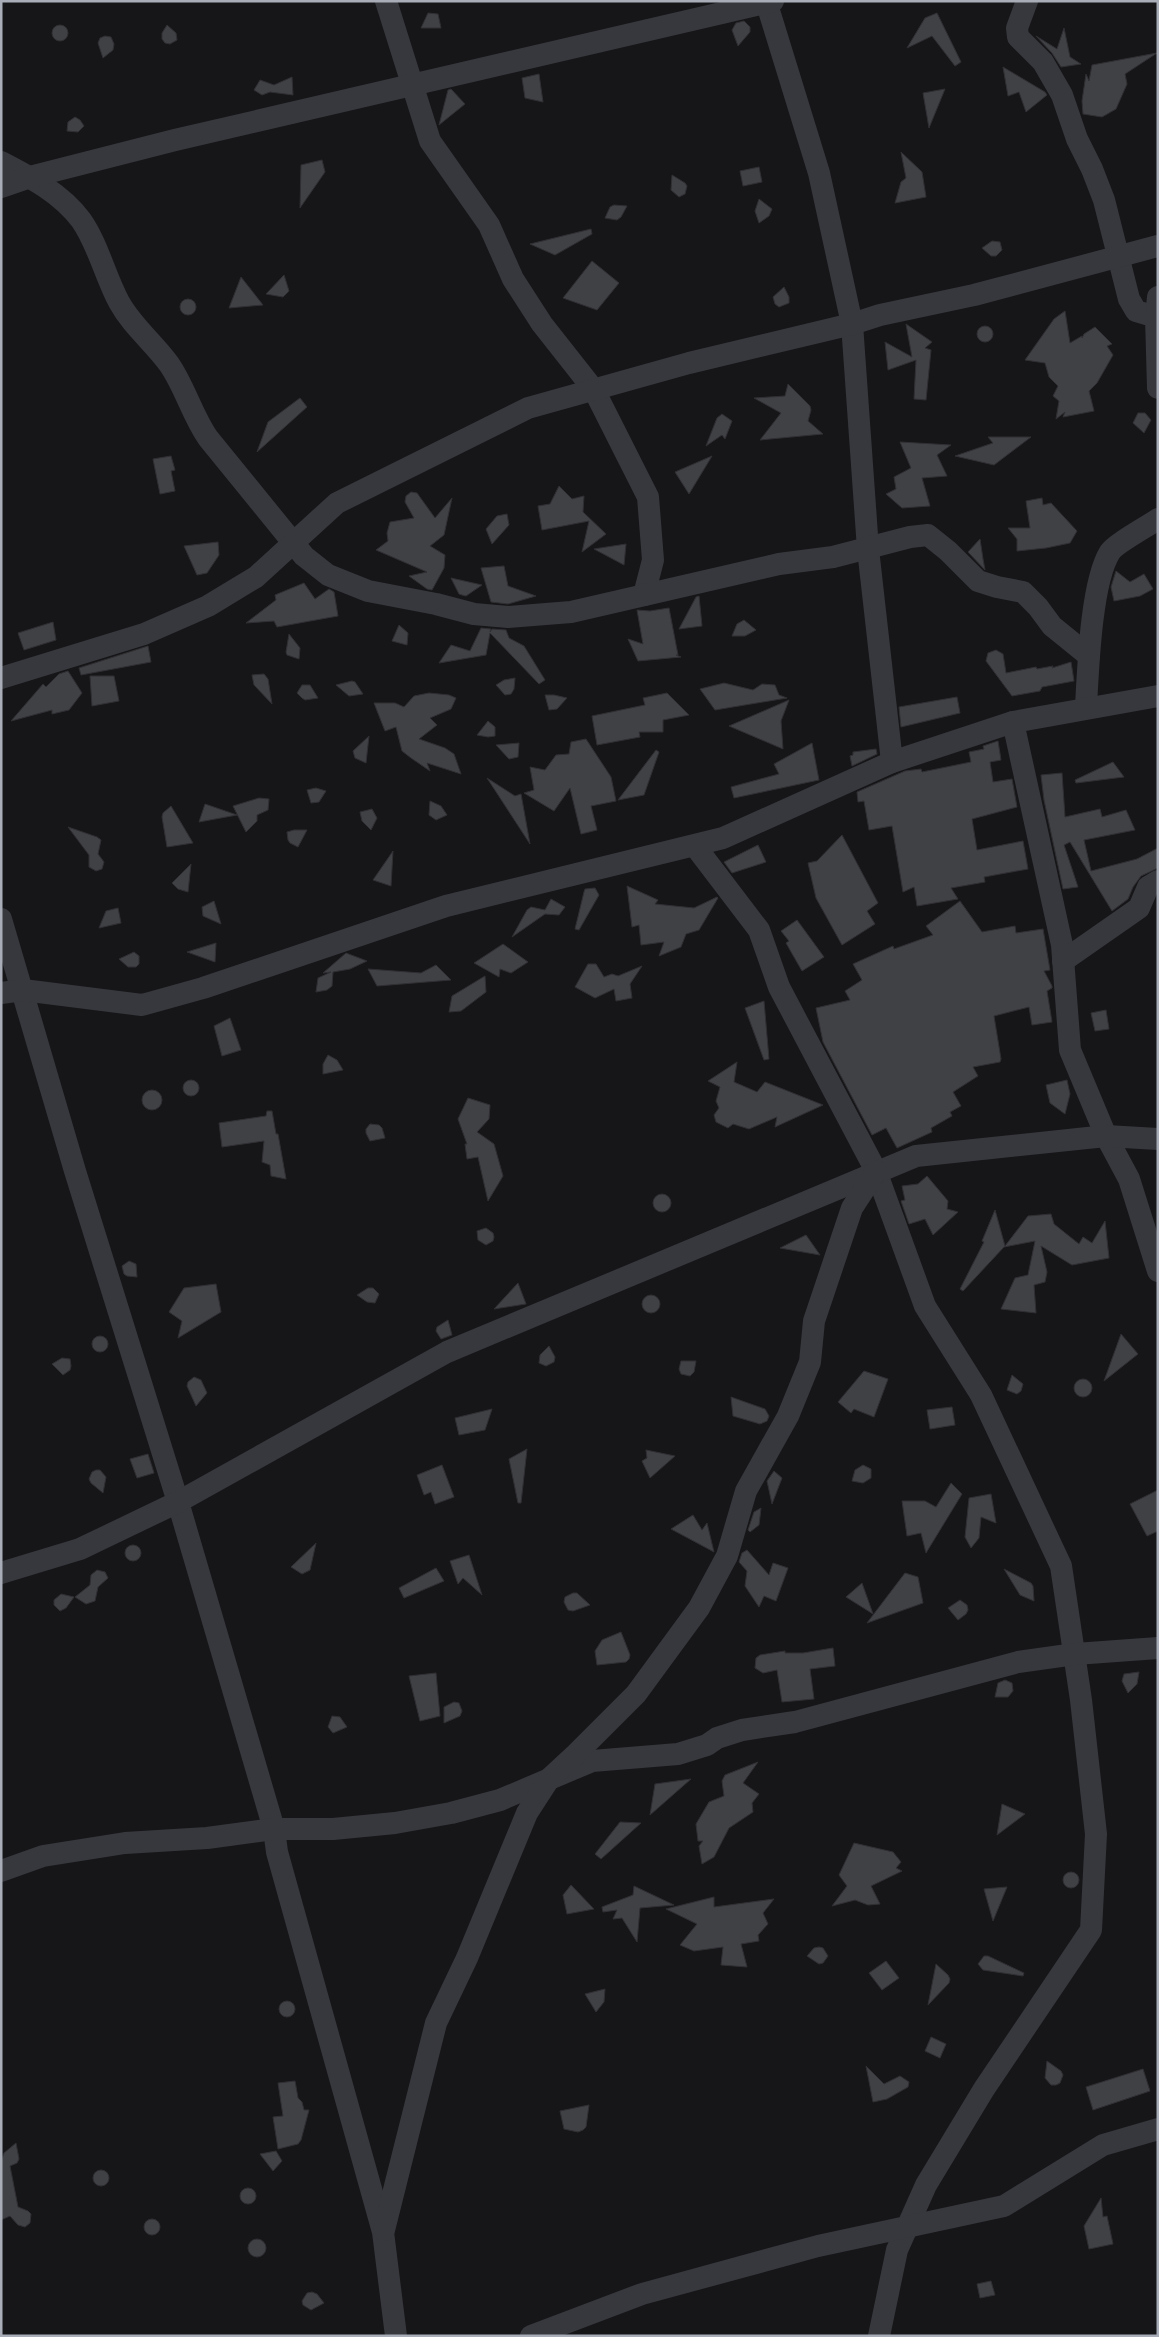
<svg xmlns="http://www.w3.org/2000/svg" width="1159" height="2337" font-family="Ubuntu,sans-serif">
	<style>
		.building { fill: #404145; stroke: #303034 }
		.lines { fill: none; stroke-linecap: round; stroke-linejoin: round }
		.minor { stroke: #37383d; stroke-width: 22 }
	</style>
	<rect width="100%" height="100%" fill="#161618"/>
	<!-- building -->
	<g class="building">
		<polygon points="428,13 438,14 441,28 421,28"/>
		<polygon points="937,13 961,62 955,66 932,36 907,48 925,18"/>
		<polygon points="744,21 750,27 750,32 738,46 732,30 736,23"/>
		<polygon points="167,25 176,33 177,40 170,44 165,43 162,39 162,33"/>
		<circle cx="60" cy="33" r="8"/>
		<polygon points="1064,28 1070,57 1081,64 1061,67 1052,53 1036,36 1057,49"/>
		<polygon points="105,36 111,37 114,44 113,50 103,58 98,43 100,38"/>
		<polygon points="1157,53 1125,74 1127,84 1116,109 1102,117 1083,114 1082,101 1086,74 1089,81 1092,65"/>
		<polygon points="1003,67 1045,92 1047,95 1026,112 1019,92 1008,96"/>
		<polygon points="539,74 543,102 525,98 522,78"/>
		<polygon points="292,77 293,95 270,92 262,95 254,90 260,80 274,85"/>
		<polygon points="451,89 465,104 439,125 448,90"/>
		<polygon points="945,89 929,128 923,93"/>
		<polygon points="75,117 80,120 84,126 78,132 67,131 68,122"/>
		<polygon points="901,152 922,172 926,197 895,203 901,182 906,178"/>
		<polygon points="322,160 325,172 300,208 301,165"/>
		<polygon points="759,167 762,182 743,186 740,171"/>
		<polygon points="672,175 685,183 687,186 685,194 679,197 671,190"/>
		<polygon points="759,199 772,209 769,216 759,223 755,211"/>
		<polygon points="614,205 627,206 621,217 617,220 605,218 610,207"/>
		<polygon points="591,229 592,234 555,255 530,244"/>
		<polygon points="992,241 1000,242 1002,250 996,256 991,256 982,248"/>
		<polygon points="592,261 619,283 597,310 563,298"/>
		<polygon points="284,275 289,291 283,297 266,294"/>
		<polygon points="241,277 263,305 229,308"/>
		<polygon points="784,287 789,297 789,303 779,307 775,304 773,297"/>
		<circle cx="188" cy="307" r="8"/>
		<polygon points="1065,311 1070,343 1082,336 1082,338 1084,334 1095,327 1112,344 1107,346 1113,355 1097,383 1089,391 1094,411 1063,417 1065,412 1056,419 1059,401 1053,396 1058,386 1049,377 1045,363 1025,360 1054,319"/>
		<polygon points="906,324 932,342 925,348 931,350 926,400 914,399 916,360 888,370 885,342 912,357"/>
		<circle cx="985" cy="334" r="8"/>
		<polygon points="788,384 810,406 811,410 808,421 823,434 760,440 781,413 754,398 785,396"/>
		<polygon points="300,398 307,407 257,452 268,422"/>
		<polygon points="1138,413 1145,413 1151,420 1144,433 1133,423"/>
		<polygon points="722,414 732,421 725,439 722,435 706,446 717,418"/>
		<polygon points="988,437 1031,437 994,465 955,456 993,443"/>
		<polygon points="900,442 951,445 937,455 947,476 922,478 930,506 902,508 886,494 896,489 894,477 911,468"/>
		<polygon points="171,456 175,470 171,471 175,491 160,494 153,459"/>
		<polygon points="712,456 689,494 675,472"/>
		<polygon points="559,486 572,499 584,496 583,512 606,534 582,552 589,521 542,530 538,506 550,504"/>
		<polygon points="411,492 417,493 435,518 452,498 444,535 430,546 445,555 444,568 432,590 427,589 409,576 427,572 376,550 388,541 387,533 390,522 414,518 405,502 406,496"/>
		<polygon points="1042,498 1043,505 1051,503 1077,531 1070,543 1046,548 1017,551 1017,539 1008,528 1030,528 1026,501"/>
		<polygon points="507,514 509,525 492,544 486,529 497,516"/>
		<polygon points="980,539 983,559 985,570 968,552"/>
		<polygon points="218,542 219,555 207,573 197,575 184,546"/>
		<polygon points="626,544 624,565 594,549"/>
		<polygon points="504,566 508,586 536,596 508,604 491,602 481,568"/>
		<polygon points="1116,571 1130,582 1144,574 1153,589 1140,596 1114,601 1111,587"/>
		<polygon points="451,578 482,585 466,596 462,595 459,594"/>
		<polygon points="304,583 315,599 329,589 334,592 338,616 277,627 274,621 246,623 276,600 275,595"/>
		<polygon points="699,596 702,626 679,629 696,597"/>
		<polygon points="669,608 678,655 676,655 681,657 638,661 628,639 643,644 637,610 650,611"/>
		<polygon points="744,620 756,630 745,636 732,636 737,624"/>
		<polygon points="53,622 56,640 24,650 18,633"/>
		<polygon points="399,625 408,633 407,645 392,641"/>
		<polygon points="481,628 491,629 490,632 492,629 506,630 509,638 524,646 545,680 539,684 490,633 486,655 439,663 451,645 470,651"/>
		<polygon points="289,634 300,648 299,659 287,655 286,652"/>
		<polygon points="148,646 151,662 81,675 79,668"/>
		<polygon points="996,650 1003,654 1006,673 1036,667 1037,669 1053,666 1052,668 1071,662 1074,681 1042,687 1040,691 1012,696 986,661 988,653"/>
		<polygon points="68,671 82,693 69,710 52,714 52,710 11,721 43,684 46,687 59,674"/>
		<polygon points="264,674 268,679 272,704 254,685 252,675"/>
		<polygon points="90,676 114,676 119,701 92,706"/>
		<polygon points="515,678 514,689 511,694 505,695 496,685 504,680"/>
		<polygon points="352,681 355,682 363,694 349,696 336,685"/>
		<polygon points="724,683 753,690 762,684 775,685 779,695 787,698 715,710 700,689"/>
		<polygon points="302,685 310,685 318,698 305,700 302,698 297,693"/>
		<polygon points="429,693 449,695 456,698 451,709 430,718 437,725 419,739 445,748 454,754 461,774 427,763 430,771 411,758 402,751 396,727 385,731 374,703 395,703 404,707 414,696"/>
		<polygon points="667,693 689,715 663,720 663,732 639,732 640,737 597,745 592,716 645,705 643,698"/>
		<polygon points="545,695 554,695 567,698 557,709 549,710"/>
		<polygon points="957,697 960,713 901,727 899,707"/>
		<polygon points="789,700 781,721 783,749 729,726"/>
		<polygon points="488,721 495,727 495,736 488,737 477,735"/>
		<polygon points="369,736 366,763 355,758 353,751"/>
		<polygon points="586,739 611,777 616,801 591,806 597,830 581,834 570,788 554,811 524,793 534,790 530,767 545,770 556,755 569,754 571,742"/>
		<polygon points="998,741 1001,760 990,762 993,782 1012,779 1017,807 972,819 977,850 1023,841 1028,869 984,877 985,882 951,888 958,899 917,906 914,887 903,892 892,826 869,830 864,801 858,802 857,792 905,771 921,769 922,772 971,762 969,752 984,749 983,746"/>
		<polygon points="519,743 518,757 509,759 496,745"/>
		<polygon points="812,743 819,780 734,798 731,787 779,774 774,764"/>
		<polygon points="876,749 877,754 852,766 850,756 853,755 853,752"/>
		<polygon points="656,750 659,752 644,795 618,800"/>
		<polygon points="1113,762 1124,777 1076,783 1075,780"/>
		<polygon points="1062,773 1065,817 1100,809 1102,817 1126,810 1135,830 1084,840 1091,871 1137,859 1158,848 1158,868 1141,876 1133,887 1128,899 1112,911 1070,842 1064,845 1078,887 1063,889 1044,800 1041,775"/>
		<polygon points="487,778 515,796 521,794 530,844"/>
		<polygon points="316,788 326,791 319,802 311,803 307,790"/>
		<polygon points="259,798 269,799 268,810 257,815 257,821 246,832 233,806"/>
		<polygon points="430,801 441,806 447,815 436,820 429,815"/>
		<polygon points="205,804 237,815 199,822"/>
		<polygon points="171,806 193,843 167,847 162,817 163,813"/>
		<polygon points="372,809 377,818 371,830 362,821 360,812"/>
		<polygon points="68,827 97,837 101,840 98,854 104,862 102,869 96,871 89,867 89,855"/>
		<polygon points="294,830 307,830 298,847 290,843 288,840 287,832"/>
		<polygon points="842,835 878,903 867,911 875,924 842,945 816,898 808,863 817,861"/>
		<polygon points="758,845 766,862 732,873 724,862"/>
		<polygon points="393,851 391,886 373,880"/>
		<polygon points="191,864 188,892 178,889 172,883"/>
		<polygon points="627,886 658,900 655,904 694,908 717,897 718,898 699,930 686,934 681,947 659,956 664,942 641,945 639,925 632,927"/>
		<polygon points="595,888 599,895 579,930 575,929 584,892 585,889"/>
		<polygon points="551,899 565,907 559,915 545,914 512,937 527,910 531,907 545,910"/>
		<polygon points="214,901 221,924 203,916 202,907"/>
		<polygon points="960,901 982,932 1015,926 1016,933 1043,929 1050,970 1044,971 1052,986 1052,988 1047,991 1052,1022 1032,1025 1029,1007 994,1016 1001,1059 1000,1062 973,1067 978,1076 953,1092 961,1106 950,1112 952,1116 931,1128 932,1132 897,1148 886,1128 872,1135 823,1042 816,1008 850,1000 845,991 862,980 853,964 893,946 894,949 933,935 926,926"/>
		<polygon points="118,908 121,923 99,928 106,911"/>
		<polygon points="797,920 824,957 802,971 786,943 789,941 781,931"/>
		<polygon points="216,943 215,962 187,952"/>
		<polygon points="503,944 528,962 511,973 500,969 499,977 474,963"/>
		<polygon points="134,952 139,956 139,964 136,967 128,967 119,959"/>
		<polygon points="346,953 367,961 350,969 333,972 332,986 327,990 316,992 318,978 331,972 323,973"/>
		<polygon points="588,964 596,964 604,977 612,974 618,976 642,966 630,984 632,998 616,1001 614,989 595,998 575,987"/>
		<polygon points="436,965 451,980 377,986 368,969 421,973"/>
		<polygon points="485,976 486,992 461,1011 449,1012 452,996"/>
		<polygon points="764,1001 769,1059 764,1060 745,1008"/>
		<polygon points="1106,1010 1109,1029 1095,1031 1091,1013"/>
		<polygon points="230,1018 241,1050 222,1056 214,1026"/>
		<polygon points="328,1055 337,1060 343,1070 323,1074 323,1064"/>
		<polygon points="737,1062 734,1082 757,1092 765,1082 823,1105 775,1127 777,1117 749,1129 733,1124 728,1128 716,1122 714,1115 719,1108 716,1101 720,1087 708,1081"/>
		<polygon points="1067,1080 1070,1094 1065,1114 1050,1103 1046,1085"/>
		<circle cx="191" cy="1088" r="8"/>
		<circle cx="152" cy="1100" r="10"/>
		<polygon points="468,1098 490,1105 489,1119 477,1132 494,1144 503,1176 488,1201 478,1157 467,1159 465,1144 467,1144 458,1119"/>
		<polygon points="267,1111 272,1111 276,1134 278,1134 286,1179 271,1176 270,1165 262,1162 264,1141 222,1147 219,1123 266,1116"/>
		<polygon points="370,1124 379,1125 382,1128 385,1138 370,1141 366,1133 366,1129"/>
		<polygon points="927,1176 948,1201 947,1209 958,1212 933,1235 925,1219 909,1224 901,1201 905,1200 902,1186 918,1184"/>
		<circle cx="662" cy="1203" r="9"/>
		<polygon points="995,1210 1005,1246 1028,1216 1051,1214 1054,1224 1079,1244 1083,1237 1092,1243 1105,1221 1109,1258 1072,1265 1041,1246 1047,1272 1045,1282 1034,1285 1036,1313 1001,1309 1015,1278 1028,1275 1035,1241 1004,1247 963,1291 960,1289 984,1242 982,1241"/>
		<polygon points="486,1228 493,1233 494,1237 493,1241 486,1245 478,1240 477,1231"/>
		<polygon points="806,1235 820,1255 780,1248"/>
		<polygon points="129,1261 136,1264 137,1277 127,1276 124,1274 122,1266"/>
		<polygon points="518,1283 526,1304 494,1309"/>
		<polygon points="216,1284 221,1312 178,1338 182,1321 169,1312 184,1288"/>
		<polygon points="368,1288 373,1288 379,1294 375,1303 367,1302 357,1295"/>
		<circle cx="651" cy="1304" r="9"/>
		<polygon points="448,1320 452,1335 441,1339 436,1331 437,1327"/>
		<polygon points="1121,1334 1138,1354 1104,1381"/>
		<circle cx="100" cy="1344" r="8"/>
		<polygon points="549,1346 555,1357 554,1362 546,1366 539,1363 540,1355"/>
		<polygon points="62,1358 70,1359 71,1366 70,1370 63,1375 52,1364"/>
		<polygon points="681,1361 696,1361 694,1372 690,1376 681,1374 679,1369"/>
		<polygon points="864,1371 888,1379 874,1417 854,1409 851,1413 838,1402"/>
		<polygon points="1012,1375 1023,1384 1021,1391 1017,1394 1007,1390"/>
		<polygon points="194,1377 201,1380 207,1393 196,1406 187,1386 188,1382"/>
		<circle cx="1083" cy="1388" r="9"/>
		<polygon points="731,1397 765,1409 769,1416 767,1421 760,1424 733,1416"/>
		<polygon points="952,1407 955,1425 930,1429 927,1410"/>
		<polygon points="492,1409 485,1430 459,1435 455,1418"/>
		<polygon points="527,1449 521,1503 518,1503 509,1459"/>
		<polygon points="646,1450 675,1456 650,1478 642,1461 647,1458"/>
		<polygon points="148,1454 154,1473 137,1478 130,1459"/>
		<polygon points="442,1465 454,1497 435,1504 431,1492 424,1495 417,1475"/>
		<polygon points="863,1465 871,1469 871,1478 863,1483 852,1481 855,1470"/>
		<polygon points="96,1470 100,1470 106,1477 103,1493 91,1483 89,1479 92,1472"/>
		<polygon points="774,1471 782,1478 772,1504 767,1481"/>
		<polygon points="951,1483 962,1494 926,1553 921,1533 907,1536 902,1501 925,1501 936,1507"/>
		<polygon points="1158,1490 1158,1531 1147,1536 1130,1504"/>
		<polygon points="991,1494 996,1523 981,1517 979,1538 971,1548 965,1537 969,1498"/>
		<polygon points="761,1508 759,1525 750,1532 748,1530 754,1512"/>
		<polygon points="693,1515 702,1530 707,1523 714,1552 671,1529"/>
		<polygon points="316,1543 310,1570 302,1574 291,1567"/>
		<circle cx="133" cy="1553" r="8"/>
		<polygon points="747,1550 769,1575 773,1563 788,1568 776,1601 764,1596 759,1607 745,1586 747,1571 739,1562 742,1553"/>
		<polygon points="469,1555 482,1595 463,1578 458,1584 450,1561"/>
		<polygon points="436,1568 444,1581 404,1598 399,1588"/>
		<polygon points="1004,1569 1031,1583 1033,1586 1034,1601 1020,1595"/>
		<polygon points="97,1570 105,1572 108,1578 98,1587 95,1601 86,1604 75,1597 90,1585 91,1575"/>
		<polygon points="905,1573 918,1577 923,1603 867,1623"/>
		<polygon points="862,1583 873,1614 846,1597"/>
		<polygon points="573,1593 577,1593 590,1605 573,1611 568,1610 564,1602 565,1597"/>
		<polygon points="61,1594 74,1597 66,1608 60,1611 54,1605 54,1600"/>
		<polygon points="960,1600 967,1605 968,1610 966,1614 958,1620 948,1608"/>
		<polygon points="621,1632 630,1655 629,1659 626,1662 597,1665 595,1651 602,1640"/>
		<polygon points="833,1648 835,1666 810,1669 814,1699 782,1702 777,1670 763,1673 755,1668 756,1658 760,1655 785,1651 785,1653 803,1653"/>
		<polygon points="1139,1672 1137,1684 1128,1693 1122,1681 1124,1674"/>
		<polygon points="436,1673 440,1716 420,1721 409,1676"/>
		<polygon points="1005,1680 1012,1683 1013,1691 1008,1697 995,1697 998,1683"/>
		<polygon points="454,1702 459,1703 462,1711 460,1716 444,1723 444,1707"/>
		<polygon points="332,1716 340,1717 347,1727 333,1733 328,1727"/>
		<polygon points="758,1762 743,1783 759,1794 752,1803 753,1812 729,1828 714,1857 702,1864 699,1846 703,1841 698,1841 696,1824 709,1802 724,1796 722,1781 725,1775"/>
		<polygon points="691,1779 650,1815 655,1784"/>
		<polygon points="1002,1804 1025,1814 997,1835"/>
		<polygon points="620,1822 641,1823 601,1859 595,1854"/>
		<polygon points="854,1843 893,1852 901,1862 896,1868 902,1871 871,1886 880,1904 868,1905 855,1900 832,1906 847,1886 839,1875"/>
		<circle cx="1071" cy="1880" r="8"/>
		<polygon points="571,1885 594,1909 567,1914 563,1895"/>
		<polygon points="634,1886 674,1905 640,1908 637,1942 622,1918 613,1919 617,1910 603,1912 602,1907 633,1895"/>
		<polygon points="1007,1887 993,1921 984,1889"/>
		<polygon points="714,1897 714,1907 774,1899 763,1913 768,1924 758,1935 759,1941 741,1944 747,1967 721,1965 723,1947 694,1951 680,1945 697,1924 666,1909"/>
		<polygon points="819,1947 823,1948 828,1956 823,1963 819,1964 807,1956 814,1948"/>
		<polygon points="984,1956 988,1956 1024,1973 1023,1976 983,1970 978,1964"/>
		<polygon points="886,1961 899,1978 882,1990 869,1973"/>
		<polygon points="936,1964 948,1975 950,1979 949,1983 928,2005"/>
		<polygon points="605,1989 604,2002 596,2012 585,1994"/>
		<circle cx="287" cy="2009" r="8"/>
		<polygon points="931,2037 946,2044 940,2058 925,2051"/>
		<polygon points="1047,2061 1061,2071 1063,2075 1060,2083 1056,2085 1051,2085 1045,2078"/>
		<polygon points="866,2066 884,2084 900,2076 909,2082 908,2087 887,2099 873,2102"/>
		<polygon points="1143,2069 1150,2091 1093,2110 1086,2087"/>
		<polygon points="295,2081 298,2098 302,2102 304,2110 309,2110 301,2140 298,2144 278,2149 273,2117 283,2116 278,2083"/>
		<polygon points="589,2105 586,2127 583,2130 578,2132 564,2129 560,2111"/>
		<polygon points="16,2143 19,2159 17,2163 10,2166 18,2207 28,2211 31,2214 30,2223 25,2227 18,2225 10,2216 1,2220 1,2161 4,2153"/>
		<polygon points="276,2151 282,2161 273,2171 260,2154"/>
		<circle cx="101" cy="2178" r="8"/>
		<circle cx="248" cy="2196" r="8"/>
		<polygon points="1101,2198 1103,2217 1107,2216 1113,2244 1089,2249 1084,2226"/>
		<circle cx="152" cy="2227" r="8"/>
		<circle cx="257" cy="2248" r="9"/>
		<polygon points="991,2281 995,2295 980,2298 977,2284"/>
		<polygon points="312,2292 317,2294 324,2303 311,2310 303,2305 302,2301 307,2293"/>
	</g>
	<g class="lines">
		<!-- minor -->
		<g class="minor">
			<polyline points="386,1 430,141 489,225 513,279 542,324 594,390 648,497 653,560 644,595"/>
			<polyline points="766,1 819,173 852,324 868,549 892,762"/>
			<polyline points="1027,1 1017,28 1018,37 1043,62 1062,95 1077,139 1092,169 1104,200 1129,299 1136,311 1156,317"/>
			<path d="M1 162C30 177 61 193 81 220 98 244 105 276 119 302 132 326 153 342 169 364 185 387 192 415 208 438L304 556 328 575 368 591 436 604 474 614 508 617 571 612 779 564 833 557 910 537 928 535 948 551 978 581 997 587 1023 592 1038 607 1052 626 1089 656"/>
			<polyline points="1,187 30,177 175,140 773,1"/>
			<polyline points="1158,297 1156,317 1158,388"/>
			<polyline points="1,678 144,634 208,606 256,577 337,503 528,408 689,363 852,324 880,315 974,295 1158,246"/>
			<path d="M1086 707C1088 670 1091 582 1110 552 1115 544 1148 526 1158 519"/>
			<polyline points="1013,722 1062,945 1070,1050 1106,1136 1129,1179 1158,1271"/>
			<polyline points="695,846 759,930 779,987 876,1171 925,1306 981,1395 1061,1566 1081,1700 1096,1834 1091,1930 984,2089 926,2185 897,2250 879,2336"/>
			<polyline points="1,919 75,1171 178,1502 274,1829 277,1852 383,2232 396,2336"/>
			<polyline points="1063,961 1139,908 1148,887 1158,881"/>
			<polyline points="1,993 23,990 142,1005 203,988 446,906 723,838 892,762 1013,722 1158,696"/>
			<polyline points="1,1573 80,1549 178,1502 447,1352 916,1156 1106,1136 1158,1139"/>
			<polyline points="1,1871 43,1856 125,1843 207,1838 274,1829 333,1829 395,1823 451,1813 500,1800 592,1761 678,1754 707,1745 717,1738 742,1730 795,1722 1018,1662 1075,1654 1158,1648"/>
			<polyline points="384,2230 436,2023 467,1958 527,1813 549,1779 576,1754 636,1694 699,1608 727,1556 746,1491 788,1416 810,1362 814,1321 852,1208 876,1171"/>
			<polyline points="531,2336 642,2294 818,2246 1004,2206 1103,2145 1158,2129"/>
		</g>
	</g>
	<!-- border -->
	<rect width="1159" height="2337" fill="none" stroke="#a8adb8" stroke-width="5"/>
</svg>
